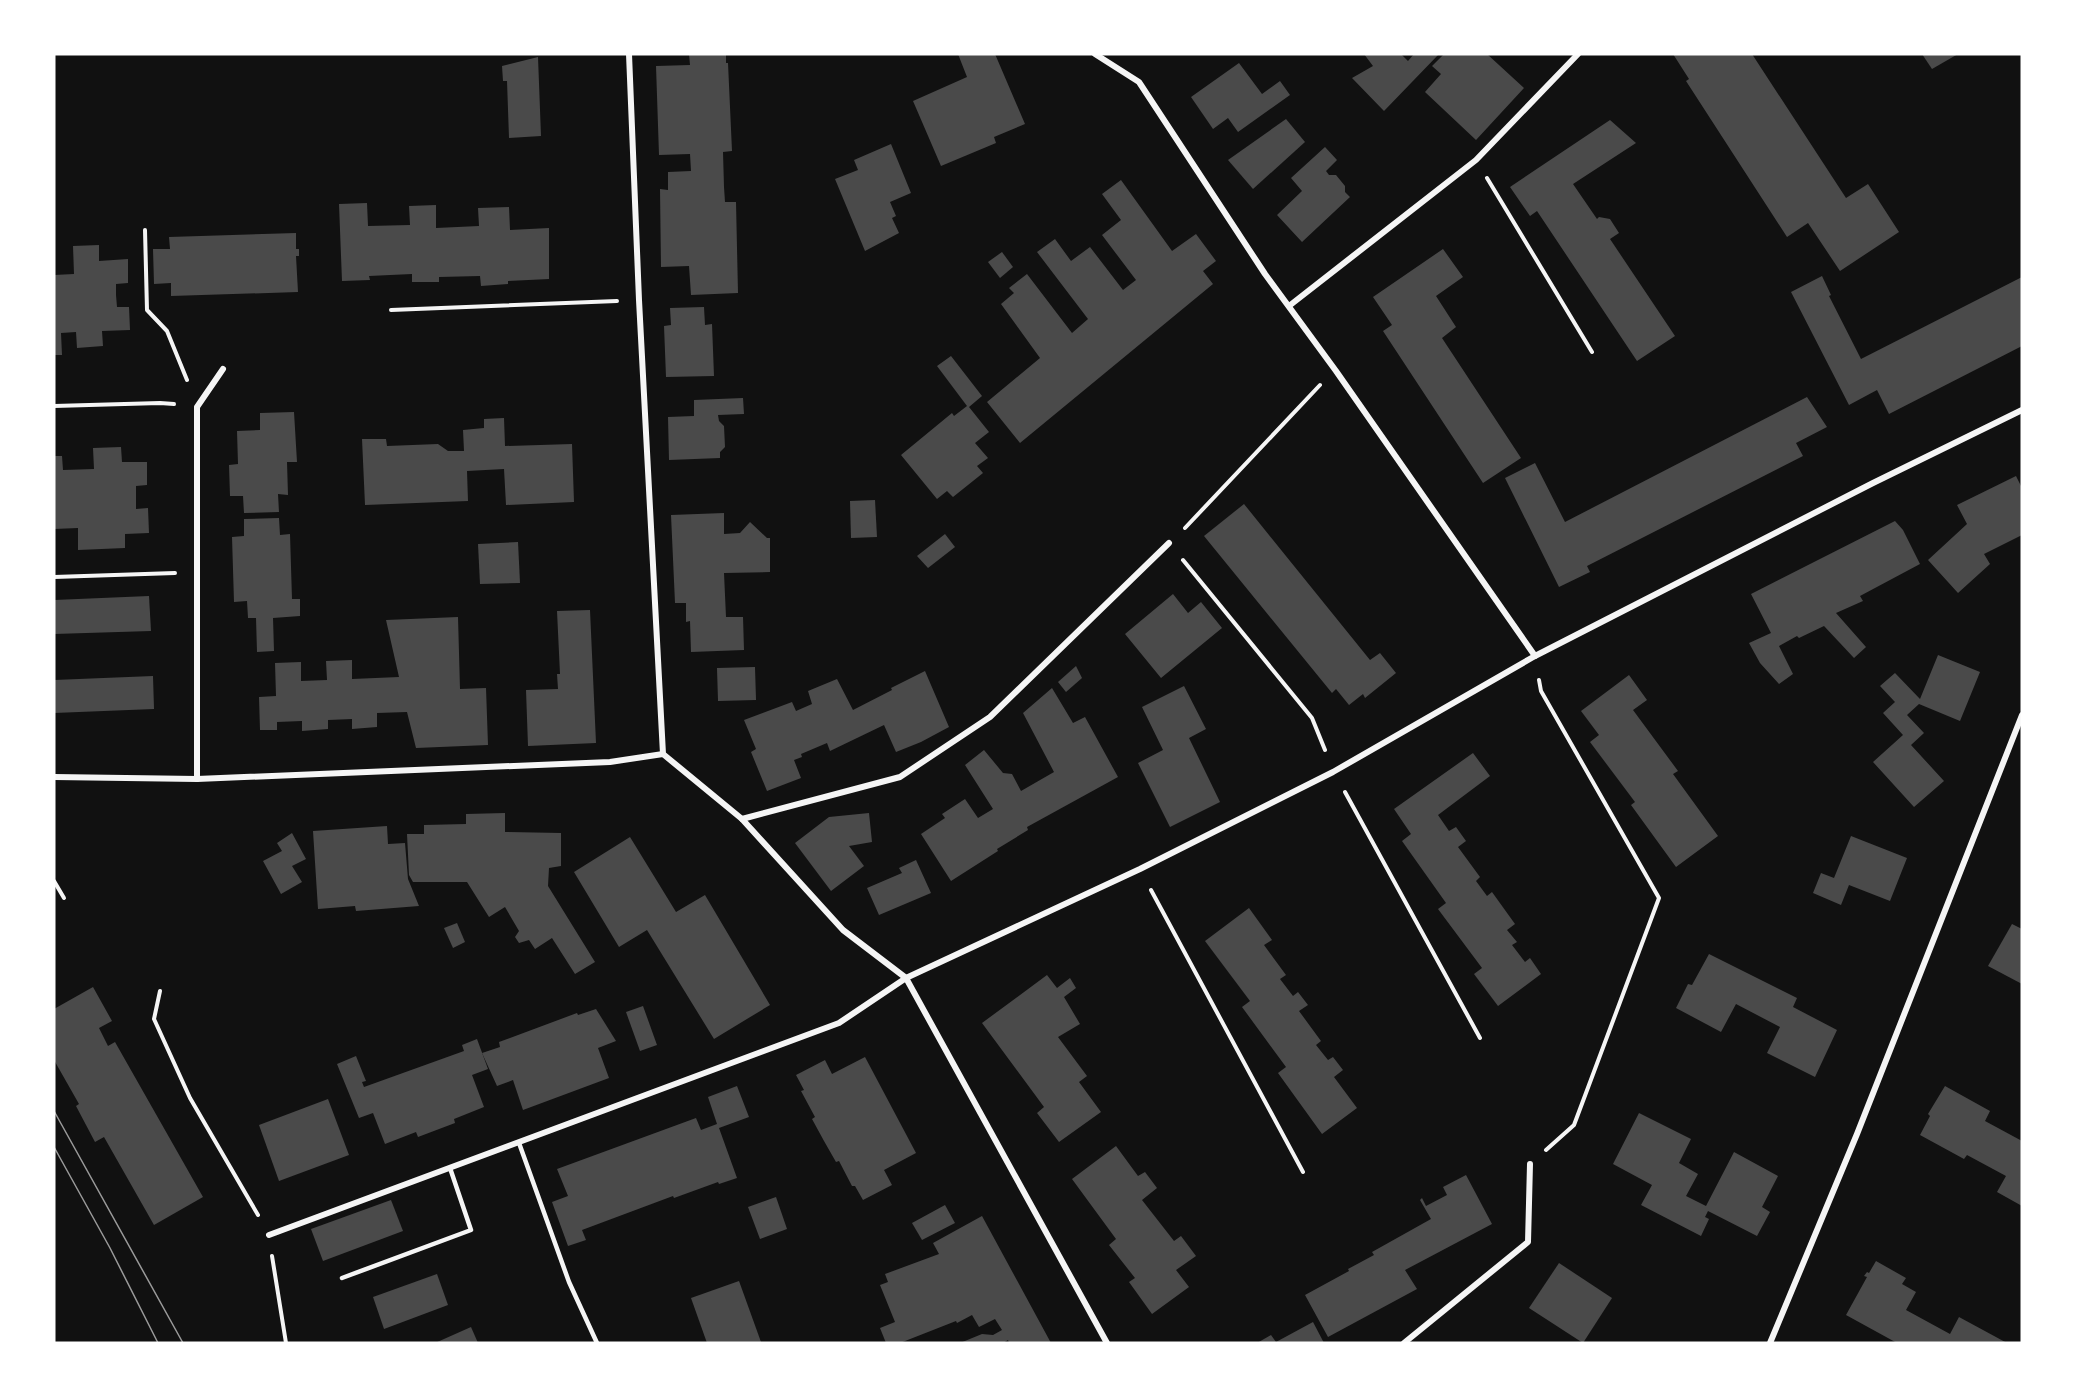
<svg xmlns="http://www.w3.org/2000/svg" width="2076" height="1397" font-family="'Varela Round',sans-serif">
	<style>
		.building { fill: #4a4a4a }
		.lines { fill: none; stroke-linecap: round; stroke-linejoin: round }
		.path { stroke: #f5f5f5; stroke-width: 4 }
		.service { stroke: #f5f5f5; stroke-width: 4.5 }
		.minor { stroke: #f5f5f5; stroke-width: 6 }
		.tram { stroke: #9a9a9a; stroke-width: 1.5 }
	</style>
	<rect width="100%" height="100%" fill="#111"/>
	<!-- building -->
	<g class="building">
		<polygon points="689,54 726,54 726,63 728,63 732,151 723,152 724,187 725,202 736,202 738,293 691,295 689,266 661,267 660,189 668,190 668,172 691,171 690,154 659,155 656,66 690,65"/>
		<polygon points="958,54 995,54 1025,124 994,137 996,143 941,166 913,101 967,77"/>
		<polygon points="1364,54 1401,54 1408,61 1414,54 1439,54 1384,111 1352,78 1373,66"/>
		<polygon points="1444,54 1487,54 1524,88 1476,140 1425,92 1441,74 1432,66"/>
		<polygon points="1673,54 1752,54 1846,198 1868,184 1899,232 1840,271 1808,223 1787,237 1686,81 1689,79"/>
		<polygon points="1922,54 1958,54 1932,69"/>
		<polygon points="538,57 541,136 509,138 507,81 503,81 502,66"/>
		<polygon points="1239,63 1262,94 1280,81 1290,95 1238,132 1228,118 1213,129 1191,97"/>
		<polygon points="1286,119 1305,142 1253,189 1228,160"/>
		<polygon points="1610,120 1636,143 1573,184 1597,219 1599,217 1610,219 1619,233 1610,239 1675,336 1637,361 1537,211 1530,216 1510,187"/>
		<polygon points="891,144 911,193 890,202 896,216 892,218 899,233 865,251 835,179 858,170 854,160"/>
		<polygon points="1325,147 1337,160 1326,171 1329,175 1336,175 1345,186 1345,192 1350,197 1302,242 1277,215 1302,191 1291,178"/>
		<polygon points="1121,180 1172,251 1196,234 1216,261 1203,271 1213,284 1020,443 987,402 1040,358 1001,304 1014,293 1009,288 1027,274 1072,333 1088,319 1037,252 1055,239 1071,261 1090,247 1123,290 1136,280 1102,235 1121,220 1102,194"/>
		<polygon points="367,203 368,226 410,225 409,206 436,205 436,228 479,226 478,208 509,207 510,230 549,228 549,279 508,281 508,284 481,286 480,276 439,277 439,282 412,282 412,274 369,276 370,280 342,281 339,204"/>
		<polygon points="296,233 296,249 299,249 299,256 296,256 298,292 171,296 171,283 154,284 153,249 170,249 169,237"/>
		<polygon points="99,245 99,261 128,259 128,283 116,284 116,295 117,307 129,307 130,330 102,331 103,346 77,348 76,332 61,333 62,355 54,355 54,275 74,274 73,246"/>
		<polygon points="1443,249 1463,277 1436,296 1456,327 1442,338 1521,458 1483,483 1383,331 1392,325 1373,297"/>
		<polygon points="1002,252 1013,267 1000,278 988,262"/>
		<polygon points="1822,276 1831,295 1829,296 1861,359 2022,277 2022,346 1889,414 1877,390 1849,405 1791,292"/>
		<polygon points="704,307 705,325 712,324 714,376 666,377 664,326 671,325 670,308"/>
		<polygon points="951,356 982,396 969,407 989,432 975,443 988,458 977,466 983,473 953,497 947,491 937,499 901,455 952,413 954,416 967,406 937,366"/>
		<polygon points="1807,397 1827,427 1796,443 1803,456 1587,566 1590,572 1559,587 1505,478 1535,463 1565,522"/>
		<polygon points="743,398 744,414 718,415 719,421 724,426 725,447 720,452 720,458 669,460 668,417 694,416 694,400"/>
		<polygon points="294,412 297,462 287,462 288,495 278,494 279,512 244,513 243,496 230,496 229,465 238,464 237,431 260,430 260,413"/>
		<polygon points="504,418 505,446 572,444 574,502 506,505 504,469 467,471 468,501 365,505 362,439 386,439 387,446 438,444 448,451 464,451 463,430 484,428 484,419"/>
		<polygon points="121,447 122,462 147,462 147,485 136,486 136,509 148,508 149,533 125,534 125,548 78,550 78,528 54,529 54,456 62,456 63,470 94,469 93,448"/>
		<polygon points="2016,476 2022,488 2022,535 1984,554 1990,564 1958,593 1928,560 1967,524 1957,505"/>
		<polygon points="875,500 877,537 851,538 850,501"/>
		<polygon points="1244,504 1370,660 1380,653 1396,673 1365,698 1363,694 1349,705 1336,689 1332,693 1204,536"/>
		<polygon points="724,513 724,534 740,533 750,522 767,538 770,538 770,572 724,573 726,617 743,617 744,650 691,652 690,621 686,622 686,603 675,603 671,515"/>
		<polygon points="279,518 280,535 290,534 292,599 300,599 300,616 273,618 274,651 257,652 256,618 248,618 247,601 234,602 232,537 244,536 244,519"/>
		<polygon points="1895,521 1903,530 1920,564 1860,596 1863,601 1836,613 1866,647 1854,658 1824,626 1799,638 1797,636 1779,646 1793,674 1779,684 1760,663 1749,643 1771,633 1751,594"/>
		<polygon points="945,534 955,547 928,568 917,556"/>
		<polygon points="518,542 520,583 480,584 478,544"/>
		<polygon points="1173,594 1188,613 1201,602 1222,628 1161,678 1125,634"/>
		<polygon points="149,596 151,631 54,634 54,600"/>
		<polygon points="590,610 596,743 528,746 526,690 558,689 557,674 560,674 557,611"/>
		<polygon points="458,617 460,689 486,688 488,745 416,748 407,712 377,713 377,727 352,729 352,719 328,720 328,729 302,731 302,721 277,722 277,730 260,730 259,697 276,696 275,663 301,662 301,681 327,680 326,661 352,660 352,679 399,677 386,620"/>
		<polygon points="1938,655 1980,672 1960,721 1919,704 1907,715 1924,733 1911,745 1944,781 1914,807 1873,762 1903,735 1883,713 1895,702 1880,686 1895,673 1920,699"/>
		<polygon points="1076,666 1082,678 1066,692 1058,682"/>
		<polygon points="755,667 756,700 718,701 717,668"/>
		<polygon points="925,671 949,727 921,742 896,752 884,725 830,751 827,743 801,754 802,757 794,760 801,778 767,791 751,752 756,749 744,720 792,702 796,711 812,704 808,691 837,679 853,710 892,690 891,688"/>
		<polygon points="1629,675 1647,700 1633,710 1678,771 1673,774 1718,836 1676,867 1631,805 1635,802 1590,742 1599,735 1581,711"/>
		<polygon points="153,676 154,709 54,713 54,680"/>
		<polygon points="1184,686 1206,729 1189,738 1220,802 1170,827 1138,763 1163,750 1142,707"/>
		<polygon points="1052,688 1073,723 1085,717 1118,777 1027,827 1028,830 997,849 998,851 951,881 921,834 945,818 942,814 965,799 978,818 993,809 965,765 984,750 1003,773 1012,774 1021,791 1054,772 1023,713"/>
		<polygon points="1473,753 1490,776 1438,815 1449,831 1456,827 1466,841 1458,847 1480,877 1476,881 1487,896 1492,892 1515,924 1507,930 1517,942 1512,945 1525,962 1530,958 1541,974 1498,1006 1474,974 1482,968 1438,909 1446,903 1402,841 1411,834 1394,809"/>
		<polygon points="505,813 505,832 561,833 561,866 549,868 548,886 595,962 575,974 552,938 535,949 529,940 519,943 515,937 519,931 505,907 489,917 467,882 413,882 409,875 407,834 424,834 424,825 466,824 466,814"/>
		<polygon points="869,813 872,842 849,846 864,866 831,891 795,843 829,817"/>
		<polygon points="387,826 388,844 405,843 408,879 419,906 356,911 355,906 318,909 313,831"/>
		<polygon points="292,833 306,859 292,866 302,882 281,894 263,861 282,851 277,843"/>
		<polygon points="1851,836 1907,858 1890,901 1849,885 1841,905 1813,893 1821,873 1834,878"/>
		<polygon points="630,837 676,912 705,895 770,1005 714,1039 647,930 619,947 574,872"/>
		<polygon points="916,860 931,893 879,915 867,888 902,873 899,868"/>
		<polygon points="1249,908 1272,940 1264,945 1286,975 1280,979 1293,996 1298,992 1308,1005 1299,1011 1321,1041 1316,1045 1328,1060 1333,1057 1343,1070 1334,1077 1357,1108 1322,1134 1278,1073 1286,1067 1242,1007 1250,1001 1205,941"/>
		<polygon points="457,923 465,942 453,948 444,928"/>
		<polygon points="2012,924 2022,929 2022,984 1988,966"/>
		<polygon points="1709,954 1797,998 1793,1007 1837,1030 1815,1077 1767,1053 1780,1027 1736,1004 1721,1032 1676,1008 1688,984 1692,985"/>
		<polygon points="1047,975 1057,988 1070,978 1076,988 1064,997 1080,1024 1058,1037 1087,1076 1079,1082 1101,1112 1059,1142 1037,1113 1044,1107 982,1023"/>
		<polygon points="93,987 112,1021 99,1028 108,1046 115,1042 203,1197 154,1225 104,1137 95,1142 76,1106 79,1104 54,1060 54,1009"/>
		<polygon points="643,1006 657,1045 640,1051 626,1012"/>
		<polygon points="596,1009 616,1041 598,1048 609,1078 523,1110 513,1080 497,1086 482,1053 500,1047 499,1042 577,1013 578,1015"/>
		<polygon points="477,1039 488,1069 472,1075 484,1107 454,1119 455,1123 418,1137 416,1132 385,1144 373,1113 359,1118 337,1064 356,1056 366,1081 362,1082 364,1087 464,1051 462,1045"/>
		<polygon points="865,1057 916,1153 884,1170 892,1185 863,1200 855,1186 852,1186 839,1161 836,1162 824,1141 812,1119 815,1117 801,1091 804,1090 796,1075 825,1060 832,1074"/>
		<polygon points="737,1086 749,1117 719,1128 737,1178 719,1184 718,1182 674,1198 673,1196 582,1230 586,1240 568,1246 552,1202 568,1196 557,1169 696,1118 701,1130 717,1124 708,1097"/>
		<polygon points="1945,1086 1990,1111 1985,1121 2022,1141 2022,1206 1997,1192 2006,1176 1967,1155 1964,1159 1920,1135 1930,1116 1928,1114"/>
		<polygon points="328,1099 349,1155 279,1181 259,1125"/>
		<polygon points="1639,1113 1691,1139 1679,1163 1698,1174 1686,1196 1706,1206 1734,1152 1778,1176 1762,1207 1770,1212 1757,1236 1708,1211 1705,1217 1709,1219 1701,1236 1641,1205 1652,1185 1613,1164"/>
		<polygon points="1116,1146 1138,1176 1145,1172 1157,1188 1142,1200 1174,1241 1181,1236 1196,1256 1176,1270 1189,1287 1152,1314 1129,1282 1135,1278 1109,1245 1116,1239 1072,1179"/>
		<polygon points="1466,1175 1492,1224 1405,1270 1417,1289 1328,1337 1305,1295 1349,1271 1348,1269 1374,1255 1372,1252 1431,1219 1420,1200 1422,1198 1426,1206 1447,1195 1443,1187"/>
		<polygon points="776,1197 787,1229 760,1239 748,1207"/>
		<polygon points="391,1200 403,1231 323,1261 311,1229"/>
		<polygon points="945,1205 955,1223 922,1240 912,1223"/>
		<polygon points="982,1216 1051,1343 1009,1343 1008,1340 1003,1343 960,1343 982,1334 993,1335 1002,1330 995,1319 979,1327 972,1315 957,1323 956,1321 900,1343 886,1343 880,1328 895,1322 880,1285 888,1282 885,1274 939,1254 933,1243"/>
		<polygon points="1876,1261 1906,1278 1902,1284 1916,1292 1906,1310 1950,1334 1959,1317 2007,1343 1897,1343 1846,1315 1867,1277 1864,1276 1867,1272 1869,1273"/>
		<polygon points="1559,1263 1612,1298 1583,1343 1529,1308"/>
		<polygon points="437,1274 448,1305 384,1329 373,1297"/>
		<polygon points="739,1281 761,1342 707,1343 691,1298"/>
		<polygon points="1313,1322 1324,1343 1257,1343 1271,1335 1276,1342"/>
		<polygon points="471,1327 478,1343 435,1343"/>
	</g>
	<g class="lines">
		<!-- path -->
		<g class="path">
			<polyline points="1487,178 1592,352"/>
			<polyline points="145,230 147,310 167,331 187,380"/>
			<polyline points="391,310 617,301"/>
			<polyline points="54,406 160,403 174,404"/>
			<polyline points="1185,528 1320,385"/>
			<polyline points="1183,560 1312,718 1325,750"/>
			<polyline points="54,577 175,573"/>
			<polyline points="1539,680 1541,691 1659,898 1574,1125 1546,1150"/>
			<polyline points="1345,792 1480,1038"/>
			<polyline points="54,881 64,898"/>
			<polyline points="1151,890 1303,1172"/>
			<polyline points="160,991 154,1019 190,1098 258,1215"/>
			<polyline points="272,1256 286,1343"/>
		</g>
		<!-- service -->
		<g class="service">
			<polyline points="519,1143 569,1282 597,1343"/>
			<polyline points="342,1278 471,1230 450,1168"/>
		</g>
		<!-- minor -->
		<g class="minor">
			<polyline points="629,54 639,300 663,754 742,819 843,930 906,978 1107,1343"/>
			<polyline points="1095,54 1139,82 1265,274 1336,371 1535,656"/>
			<polyline points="1289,306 1476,160 1578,54"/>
			<polyline points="54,777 197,779 610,762 663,754"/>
			<polyline points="197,779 197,407 223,369"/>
			<polyline points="742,819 900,777 990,717 1169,543"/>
			<polyline points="269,1235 839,1023 906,978 1140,869 1333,772 1535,656 1873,483 2022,410"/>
			<polyline points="1404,1343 1528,1242 1530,1164"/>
			<polyline points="1770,1343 1857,1134 2022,715"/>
		</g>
		<!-- tram -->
		<g class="tram">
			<polyline points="54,1111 183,1343"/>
			<polyline points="54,1147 110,1248 158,1343"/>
		</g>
	</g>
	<!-- border -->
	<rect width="2076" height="1397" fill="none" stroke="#ffffff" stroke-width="111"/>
</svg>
